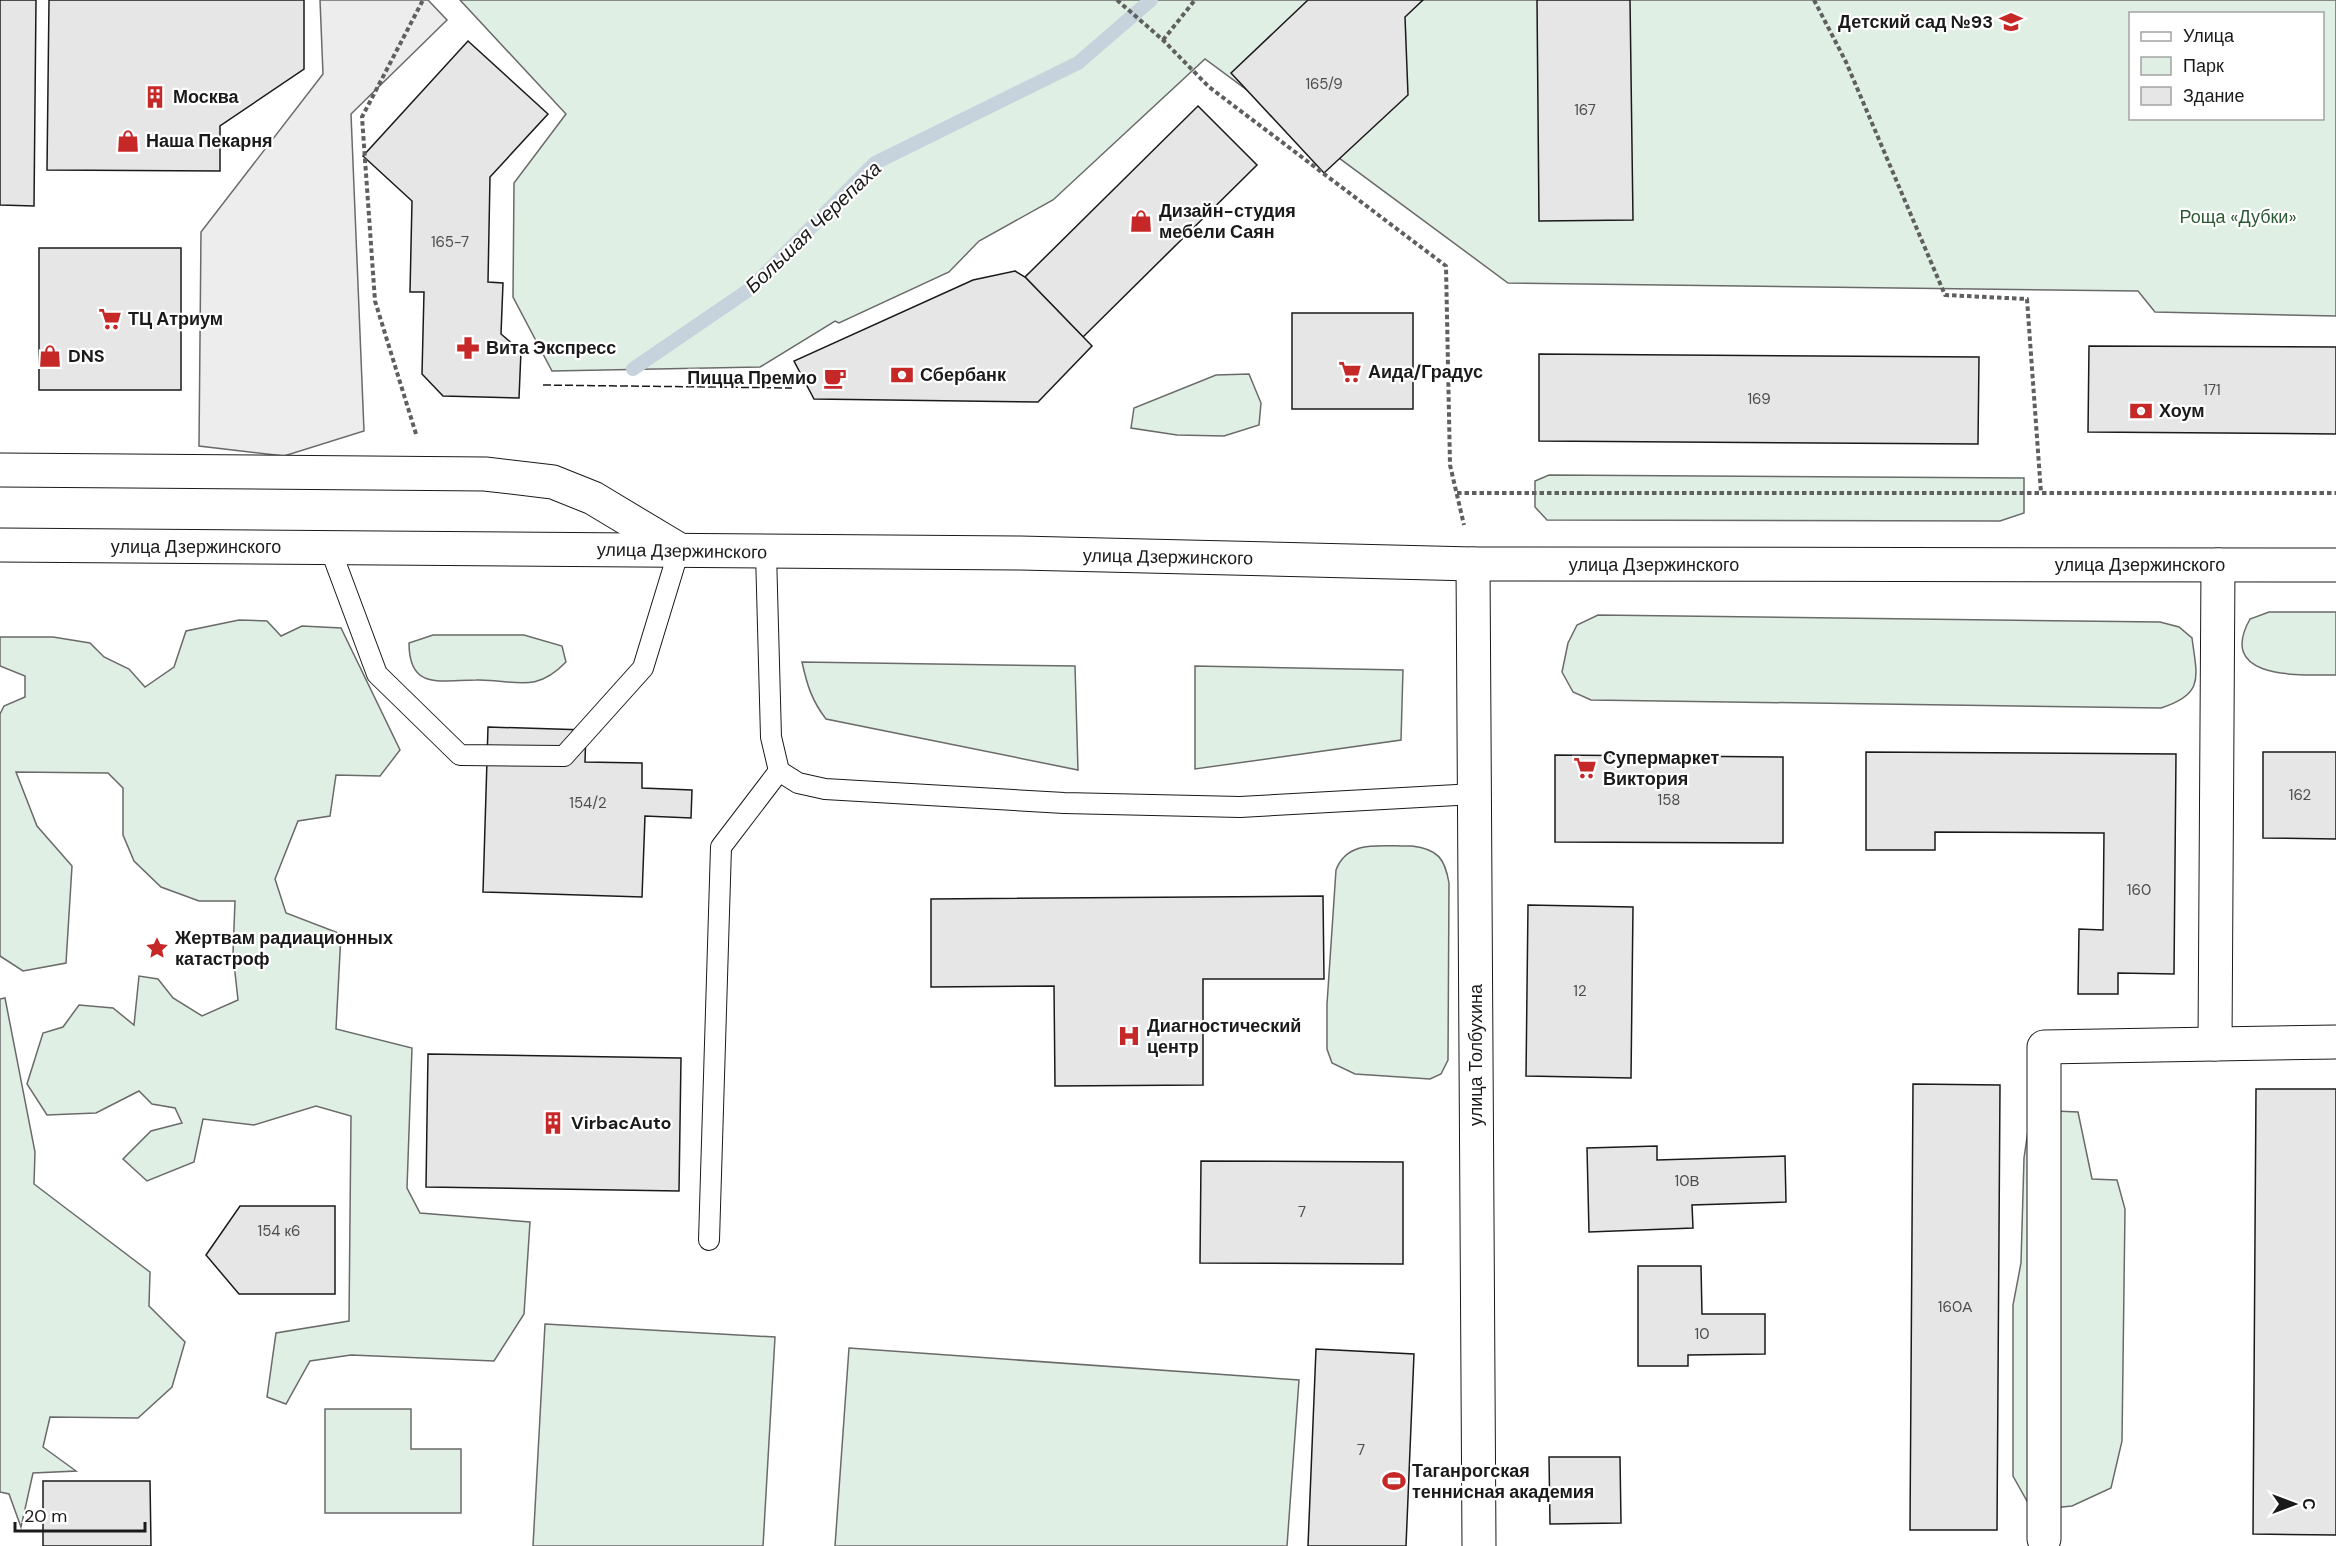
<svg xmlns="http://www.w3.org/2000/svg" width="2336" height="1546" font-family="'DM Sans',sans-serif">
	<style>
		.green { fill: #e0efe3; stroke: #6a6a6a; stroke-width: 1.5; fill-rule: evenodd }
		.parking { fill: #ededed; stroke: #6a6a6a; stroke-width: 1.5 }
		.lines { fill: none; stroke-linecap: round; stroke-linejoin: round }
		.stream { stroke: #c6d2dc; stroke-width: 14 }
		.building { fill: #e6e6e6; stroke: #1a1a1a; stroke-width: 1.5 }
		.lane-casing { stroke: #1a1a1a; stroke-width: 22 }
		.street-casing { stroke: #1a1a1a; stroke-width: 35 }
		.secondary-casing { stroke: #1a1a1a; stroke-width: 35 }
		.path { stroke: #5f5f5f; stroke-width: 4; stroke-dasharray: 4.5 3; stroke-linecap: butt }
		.lane { stroke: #fff; stroke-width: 20 }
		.street { stroke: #fff; stroke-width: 33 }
		.secondary { stroke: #fff; stroke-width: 33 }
		.fence { stroke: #1a1a1a; stroke-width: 1.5; stroke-dasharray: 8 3; stroke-linecap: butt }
		.labels { text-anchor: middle; stroke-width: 4.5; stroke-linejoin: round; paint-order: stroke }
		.number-label { font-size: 15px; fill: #4d4d4d }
		.poi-label { font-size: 18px; font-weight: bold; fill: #1a1a1a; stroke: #fff; text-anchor: start }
		.park-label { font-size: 18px; fill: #2b5a34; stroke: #fff }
		.street-label { font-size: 18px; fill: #1a1a1a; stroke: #fff }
		.water-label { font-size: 20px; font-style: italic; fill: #1a1a1a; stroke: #fff }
	</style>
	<rect width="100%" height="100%" fill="#fff"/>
	<!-- green -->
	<g class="green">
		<path d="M460 0H2336V316L2155 312 2138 291 1508 283 1205 59 1053 200 979 241 949 272 839 323 835 321 760 367 552 371 513 297 514 183 566 114ZM2130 14H2322V118H2130Z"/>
		<polygon points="1249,374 1261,403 1259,425 1224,436 1177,435 1131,428 1134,408 1216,375"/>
		<polygon points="1549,475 2024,478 2024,513 2000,521 1547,520 1535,507 1535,481"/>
		<path d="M2269 612H2336V675C2299 675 2216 680 2250 619Z"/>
		<path d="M1598 615 2160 622 2179 627 2192 638C2197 677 2205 694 2161 708L1591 700 1573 692 1562 672 1568 643 1577 625Z"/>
		<polygon points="239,620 267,621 281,636 302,626 341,628 400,750 380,776 336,775 330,816 298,821 275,879 286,913 341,934 336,1029 412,1048 407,1188 420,1213 530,1222 524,1314 494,1361 351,1355 310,1361 286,1404 267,1397 276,1333 349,1321 351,1116 316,1106 254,1125 203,1119 194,1162 147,1181 123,1159 151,1131 182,1123 175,1108 152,1104 139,1091 96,1113 47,1115 27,1084 43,1033 63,1027 79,1005 113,1008 134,1025 139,976 158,979 173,998 202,1016 238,1000 233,954 235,901 199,901 161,887 134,861 123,835 123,788 108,773 16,772 37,826 72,866 66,963 23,971 0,956 0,714 4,706 25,697 25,676 0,666 0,637 53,637 90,643 104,657 129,669 145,687 174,667 186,631"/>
		<path d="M433 635H524L562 646 566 662C534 695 515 679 476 680 441 680 409 691 409 643Z"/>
		<path d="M802 662 1075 666 1078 770 826 719C812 701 807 685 802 662Z"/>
		<polygon points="1195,666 1403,670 1401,740 1195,769"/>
		<path d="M1412 846C1438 849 1445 859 1449 883L1448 1060 1441 1074 1430 1079 1355 1074 1332 1063 1327 1049V1004L1336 870C1348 838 1383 847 1412 846Z"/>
		<polygon points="5,998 35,1152 34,1184 150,1272 149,1306 185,1342 172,1387 138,1418 50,1417 43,1447 76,1471 33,1473 21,1527 9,1494 0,1492 0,999"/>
		<polygon points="2031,1110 2078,1112 2092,1179 2117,1180 2125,1209 2122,1441 2111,1488 2072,1506 2032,1510 2013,1476 2013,1305 2021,1263 2024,1158"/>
		<polygon points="545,1324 775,1337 763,1546 533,1546"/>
		<polygon points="849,1348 1299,1380 1287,1546 835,1546"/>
		<polygon points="325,1409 411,1409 411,1449 461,1449 461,1513 325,1513"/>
	</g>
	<!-- parking -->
	<polygon class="parking" points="320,0 428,0 447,20 351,114 364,431 284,456 199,446 201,232 323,74"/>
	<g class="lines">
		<!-- stream -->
		<polyline class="stream" points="633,369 750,289 875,163 1078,63 1151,0"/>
	</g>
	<!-- building -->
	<g class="building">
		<polygon points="0,0 36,0 34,206 0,205"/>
		<polygon points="49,0 304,0 304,69 220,126 220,171 47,170"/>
		<polygon points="1308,0 1423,0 1405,17 1408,95 1324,173 1231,73"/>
		<polygon points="1537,0 1630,0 1633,220 1539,221"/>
		<polygon points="468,41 548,114 490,177 488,282 503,283 501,334 521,351 519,398 443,396 422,374 424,292 410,292 412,201 363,156"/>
		<polygon points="1198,106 1257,165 1083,337 1025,277"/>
		<rect x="39" y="248" width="142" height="142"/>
		<polygon points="1015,271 1025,277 1092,346 1038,402 814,399 794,361 973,280"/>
		<rect x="1292" y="313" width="121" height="96"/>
		<polygon points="2089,346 2336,347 2336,434 2088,432"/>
		<polygon points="1539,354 1979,357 1978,444 1539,441"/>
		<polygon points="488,727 586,730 585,762 642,763 642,788 692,790 691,818 645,816 642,897 483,892"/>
		<polygon points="1866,752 2176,754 2174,974 2118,973 2118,994 2078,994 2079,929 2103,930 2104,833 1935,832 1935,850 1866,850"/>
		<polygon points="2263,752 2336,752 2336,839 2263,838"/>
		<polygon points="1555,755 1783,757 1783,843 1555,842"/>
		<polygon points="1323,896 1324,979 1203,979 1203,1085 1055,1086 1054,986 931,987 931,899"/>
		<polygon points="1528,905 1633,907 1631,1078 1526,1076"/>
		<polygon points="428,1054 681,1058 679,1191 426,1187"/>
		<polygon points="1913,1084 2000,1085 1997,1530 1910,1530"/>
		<polygon points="2256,1089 2336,1089 2336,1535 2253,1534"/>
		<polygon points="1657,1146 1657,1160 1785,1156 1786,1202 1692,1205 1693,1228 1589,1232 1587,1148"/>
		<polygon points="1201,1161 1403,1162 1403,1264 1200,1263"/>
		<polygon points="240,1206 335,1206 335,1294 239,1294 206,1255"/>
		<polygon points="1638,1266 1701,1266 1702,1314 1765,1314 1765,1354 1688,1355 1688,1366 1638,1366"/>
		<polygon points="1316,1349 1414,1354 1406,1546 1308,1546"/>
		<polygon points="1549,1457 1620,1457 1621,1523 1550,1524"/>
		<polygon points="43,1481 150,1481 151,1546 43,1546"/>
	</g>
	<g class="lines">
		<!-- lane casing -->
		<g class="lane-casing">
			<g id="lane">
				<polyline points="330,548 377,674 460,755 564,756 643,668 679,550"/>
				<polyline points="766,553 771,737 779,771 798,783 825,789 1064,803 1240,807 1475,794"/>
				<polyline points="709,1240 721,847 779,771"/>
			</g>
		</g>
		<!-- street casing -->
		<g class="street-casing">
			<g id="street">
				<polyline points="1473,564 1479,1546"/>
				<polyline points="2218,565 2215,1044 2336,1042"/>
				<polyline points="2044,1539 2044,1047 2215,1044"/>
			</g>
		</g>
		<!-- secondary casing -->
		<g class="secondary-casing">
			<g id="secondary">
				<polyline points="0,470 485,474 553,482 593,498 678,549"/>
				<polyline points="0,545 1020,553 1473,564 2336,565"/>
			</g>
		</g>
		<!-- path -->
		<g class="path">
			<polyline points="1117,0 1163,40 1209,87 1446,266 1450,465 1464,525"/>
			<polyline points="1814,0 1846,62 1945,295 2027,299 2041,493"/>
			<polyline points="1163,40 1195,0"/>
			<polyline points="416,434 375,301 362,117 423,0"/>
			<polyline points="1457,493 2336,493"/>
		</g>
		<!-- lane -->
		<use href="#lane" class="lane"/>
		<!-- street -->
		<use href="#street" class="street"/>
		<!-- secondary -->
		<use href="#secondary" class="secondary"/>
		<!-- fence -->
		<polyline class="fence" points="543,385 792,388"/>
	</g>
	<!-- icons -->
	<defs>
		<g id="school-bare" transform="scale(1.8)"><path d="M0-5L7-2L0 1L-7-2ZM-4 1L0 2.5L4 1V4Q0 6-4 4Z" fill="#c62828" stroke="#fff" stroke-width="2.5" paint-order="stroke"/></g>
		<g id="building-bare" transform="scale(1.8)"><path d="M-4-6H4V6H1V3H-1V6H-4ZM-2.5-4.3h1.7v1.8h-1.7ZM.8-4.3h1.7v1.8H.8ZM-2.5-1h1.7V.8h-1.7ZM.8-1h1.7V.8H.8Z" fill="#c62828" stroke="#fff" stroke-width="2.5" paint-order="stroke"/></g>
		<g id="shop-bare" transform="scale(1.8)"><path d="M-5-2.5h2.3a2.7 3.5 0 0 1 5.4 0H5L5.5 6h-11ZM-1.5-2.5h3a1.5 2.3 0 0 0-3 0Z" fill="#c62828" stroke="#fff" stroke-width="2.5" paint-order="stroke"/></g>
		<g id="supermarket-bare" transform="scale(1.8)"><path d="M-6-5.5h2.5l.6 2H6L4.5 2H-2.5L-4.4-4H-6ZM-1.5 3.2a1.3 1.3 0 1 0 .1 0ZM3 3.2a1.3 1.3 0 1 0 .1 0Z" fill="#c62828" stroke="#fff" stroke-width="2.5" paint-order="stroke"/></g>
		<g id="pharmacy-bare" transform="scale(1.8)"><path d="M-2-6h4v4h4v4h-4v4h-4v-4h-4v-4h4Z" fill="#c62828" stroke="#fff" stroke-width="2.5" paint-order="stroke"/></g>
		<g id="bank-bare" transform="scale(1.8)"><path d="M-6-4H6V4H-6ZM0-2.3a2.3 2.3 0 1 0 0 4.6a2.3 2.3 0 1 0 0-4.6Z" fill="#c62828" stroke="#fff" stroke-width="2.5" paint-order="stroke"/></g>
		<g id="cafe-bare" transform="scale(1.8)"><path d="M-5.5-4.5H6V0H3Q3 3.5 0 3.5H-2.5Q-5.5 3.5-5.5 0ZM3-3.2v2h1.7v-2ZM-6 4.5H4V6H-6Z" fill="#c62828" stroke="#fff" stroke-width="2.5" paint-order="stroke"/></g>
		<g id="sight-bare" transform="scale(1.8)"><path d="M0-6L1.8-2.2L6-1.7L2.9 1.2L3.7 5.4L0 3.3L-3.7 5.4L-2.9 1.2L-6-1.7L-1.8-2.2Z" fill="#c62828" stroke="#fff" stroke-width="2.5" paint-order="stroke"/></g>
		<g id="hospital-bare" transform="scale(1.8)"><path d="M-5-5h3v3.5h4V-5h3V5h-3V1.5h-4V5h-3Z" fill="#c62828" stroke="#fff" stroke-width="2.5" paint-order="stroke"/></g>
		<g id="stadium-bare" transform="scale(1.8)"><path d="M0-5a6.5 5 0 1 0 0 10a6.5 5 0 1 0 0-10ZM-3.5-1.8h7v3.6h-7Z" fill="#c62828" stroke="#fff" stroke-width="2.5" paint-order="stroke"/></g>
	</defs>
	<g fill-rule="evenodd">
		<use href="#school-bare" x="2011" y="22"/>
		<use href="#building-bare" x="155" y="97"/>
		<use href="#shop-bare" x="128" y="141"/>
		<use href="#shop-bare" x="1141" y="221"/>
		<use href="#supermarket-bare" x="110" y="319"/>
		<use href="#pharmacy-bare" x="468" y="348"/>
		<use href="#shop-bare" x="50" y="356"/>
		<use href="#supermarket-bare" x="1350" y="372"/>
		<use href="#bank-bare" x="902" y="375"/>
		<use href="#cafe-bare" x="835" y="378"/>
		<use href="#bank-bare" x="2141" y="411"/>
		<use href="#supermarket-bare" x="1585" y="768"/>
		<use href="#sight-bare" x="157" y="948"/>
		<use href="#hospital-bare" x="1129" y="1036"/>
		<use href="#building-bare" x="553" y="1123"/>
		<use href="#stadium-bare" x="1394" y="1481"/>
	</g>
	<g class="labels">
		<!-- number labels -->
		<g class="number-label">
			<text x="1324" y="89">165/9</text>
			<text x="1585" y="115">167</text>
			<text x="450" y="247">165-7</text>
			<text x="2212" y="395">171</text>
			<text x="1759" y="404">169</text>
			<text x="2300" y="800">162</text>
			<text x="1669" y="805">158</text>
			<text x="588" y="808">154/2</text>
			<text x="2139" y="895">160</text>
			<text x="1580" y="996">12</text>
			<text x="1687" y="1186">10В</text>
			<text x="1302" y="1217">7</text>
			<text x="279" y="1236">154 к6</text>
			<text x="1955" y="1312">160А</text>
			<text x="1702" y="1339">10</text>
			<text x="1361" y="1455">7</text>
		</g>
		<!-- poi labels -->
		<g class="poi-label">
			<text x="1993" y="28" text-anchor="end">Детский сад №93</text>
			<text x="173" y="103">Москва</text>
			<text x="146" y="147">Наша Пекарня</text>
			<text x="1159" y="217">Дизайн-студия<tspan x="1159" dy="21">мебели Саян</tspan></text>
			<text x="128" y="325">ТЦ Атриум</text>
			<text x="486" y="354">Вита Экспресс</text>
			<text x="68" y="362">DNS</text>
			<text x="1368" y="378">Аида/Градус</text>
			<text x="920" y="381">Сбербанк</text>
			<text x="817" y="384" text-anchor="end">Пицца Премио</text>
			<text x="2159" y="417">Хоум</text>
			<text x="1603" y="764">Супермаркет<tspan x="1603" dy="21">Виктория</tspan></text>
			<text x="175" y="944">Жертвам радиационных<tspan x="175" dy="21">катастроф</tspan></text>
			<text x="1147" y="1032">Диагностический<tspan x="1147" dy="21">центр</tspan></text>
			<text x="571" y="1129">VirbacAuto</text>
			<text x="1412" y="1477">Таганрогская<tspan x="1412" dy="21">теннисная академия</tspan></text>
		</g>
		<!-- park labels -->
		<g class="park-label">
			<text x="2238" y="223">Роща «Дубки»</text>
		</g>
		<!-- street labels -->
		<g class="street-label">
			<text x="196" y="553">улица Дзержинского</text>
			<text transform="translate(682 551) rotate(1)" y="6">улица Дзержинского</text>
			<text transform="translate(1168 557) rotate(1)" y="6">улица Дзержинского</text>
			<text x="1654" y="571">улица Дзержинского</text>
			<text x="2140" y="571">улица Дзержинского</text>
			<text transform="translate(1476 1055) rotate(-90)" y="6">улица Толбухина</text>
		</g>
		<!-- water labels -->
		<g class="water-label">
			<text transform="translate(813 227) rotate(-44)" y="7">Большая Черепаха</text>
		</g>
	</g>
	<!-- legend -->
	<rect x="2129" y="12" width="195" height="108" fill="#ffffff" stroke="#a3a3a3" stroke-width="1.5"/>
	<rect x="2141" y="32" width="30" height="9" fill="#ffffff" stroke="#a3a3a3" stroke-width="1.5"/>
	<text x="2183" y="42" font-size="18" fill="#1a1a1a">Улица</text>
	<rect x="2141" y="57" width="30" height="18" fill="#e0efe3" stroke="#a3a3a3" stroke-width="1.5"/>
	<text x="2183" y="72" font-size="18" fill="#1a1a1a">Парк</text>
	<rect x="2141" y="87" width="30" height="18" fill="#e6e6e6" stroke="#a3a3a3" stroke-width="1.5"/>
	<text x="2183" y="102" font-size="18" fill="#1a1a1a">Здание</text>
	<!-- north arrow -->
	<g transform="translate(2294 1504) rotate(90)" stroke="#ffffff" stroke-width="4.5" paint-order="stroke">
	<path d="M0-4.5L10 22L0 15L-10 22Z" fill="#1a1a1a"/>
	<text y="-9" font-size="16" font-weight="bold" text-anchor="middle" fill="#1a1a1a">С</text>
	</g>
	<!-- scale -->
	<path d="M15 1522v9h130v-9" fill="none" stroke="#1a1a1a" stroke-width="3"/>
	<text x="24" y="1522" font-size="18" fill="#1a1a1a" stroke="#ffffff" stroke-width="4.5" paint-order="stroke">20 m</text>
</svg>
